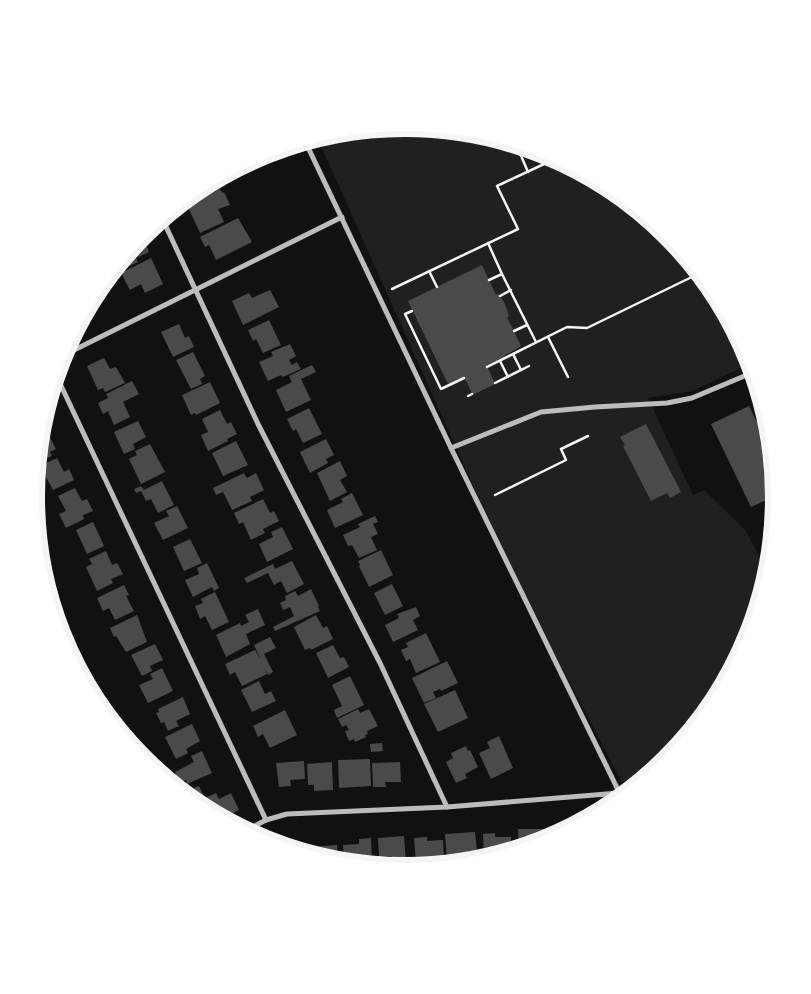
<svg xmlns="http://www.w3.org/2000/svg" width="811" height="994" font-family="Inter,sans-serif">
	<style>
		.green { fill: #202020 }
		.building { fill: #4a4a4a }
		.lines { fill: none; stroke-linecap: round; stroke-linejoin: round }
		.path { stroke: #f5f5f5; stroke-width: 2.5 }
		.minor { stroke: #bcbcbc; stroke-width: 5 }
		.rim { fill: none; stroke: #f5f5f5; stroke-width: 6 }
	</style>
	<rect width="100%" height="100%" fill="#111"/>
	<!-- green -->
	<polygon class="green" points="406,125 478,132 548,154 612,188 669,234 715,291 749,355 752,363 692,391 648,398 693,495 704,490 745,530 766,569 770,567 749,640 714,704 668,760 628,793 514,577 317,137 333,132"/>
	<!-- building -->
	<g class="building">
		<polygon points="201,187 204,194 187,202 185,199"/>
		<polygon points="220,189 222,193 224,192 230,205 218,209 224,222 200,233 187,205"/>
		<polygon points="238,218 252,242 216,260 209,245 205,247 200,237"/>
		<polygon points="139,239 140,243 144,241 149,252 136,258 138,262 121,270 119,266 115,268"/>
		<polygon points="151,258 163,284 145,293 141,284 130,290 121,273"/>
		<polygon points="482,265 496,295 498,293 505,304 509,316 507,317 521,346 504,356 505,358 487,366 495,384 473,395 464,377 448,384 408,301"/>
		<polygon points="270,290 279,307 243,325 232,301 249,293 252,298"/>
		<polygon points="84,313 88,322 76,328"/>
		<polygon points="269,320 281,345 263,353 256,339 253,341 248,330"/>
		<polygon points="179,324 185,338 189,336 194,347 173,357 161,332"/>
		<polygon points="290,344 296,356 289,360 292,365 297,362 301,369 283,377 281,375 268,381 259,362 273,356 271,352"/>
		<polygon points="193,352 205,376 200,379 202,384 191,389 176,360"/>
		<polygon points="104,358 110,369 116,367 125,383 105,392 103,388 98,390 87,366"/>
		<polygon points="312,365 316,372 301,379 311,400 286,412 276,390 292,382 289,376"/>
		<polygon points="132,381 139,394 123,402 130,417 114,425 108,411 103,414 98,403 108,398 106,394"/>
		<polygon points="210,382 220,403 196,415 195,413 191,415 182,395"/>
		<polygon points="749,406 773,455 777,495 751,507 711,424"/>
		<polygon points="309,408 322,434 303,443 296,429 293,431 287,419"/>
		<polygon points="220,410 227,424 231,422 237,434 227,439 228,441 208,451 201,435 208,432 202,419"/>
		<polygon points="138,421 146,437 133,444 135,449 124,454 114,432"/>
		<polygon points="646,424 681,492 670,498 667,493 651,501 623,446 625,445 620,437"/>
		<polygon points="44,426 56,449 50,452 52,456 37,463 41,427"/>
		<polygon points="326,439 334,455 326,459 328,463 310,473 300,452"/>
		<polygon points="236,441 248,465 223,476 212,453"/>
		<polygon points="150,444 165,472 141,484 129,459 137,455 135,451"/>
		<polygon points="57,458 64,472 69,469 74,480 53,490 40,466"/>
		<polygon points="340,461 347,476 340,480 347,492 330,501 317,473"/>
		<polygon points="244,473 247,478 256,473 264,490 250,497 252,501 232,510 223,492 216,495 213,488"/>
		<polygon points="162,481 174,505 158,513 151,499 146,501 141,491 136,493 134,489 141,486 144,490"/>
		<polygon points="75,488 82,501 87,499 93,511 83,515 84,519 66,528 59,514 66,511 58,496"/>
		<polygon points="352,493 363,515 335,528 327,510 343,502 341,499"/>
		<polygon points="263,499 270,513 274,511 279,521 263,529 265,533 251,540 243,522 239,524 234,513"/>
		<polygon points="177,506 188,528 163,540 154,523 169,516 166,511"/>
		<polygon points="375,516 378,522 373,524 378,534 371,537 377,550 359,558 352,545 348,546 343,535 360,527 358,524"/>
		<polygon points="93,522 104,546 87,554 76,530"/>
		<polygon points="282,527 293,549 267,562 259,544 273,537 271,532"/>
		<polygon points="190,539 202,563 184,571 173,547"/>
		<polygon points="381,550 393,575 369,587 359,566 360,565 358,561"/>
		<polygon points="106,551 112,565 117,563 123,574 111,579 113,583 97,591 86,567 92,564 89,559"/>
		<polygon points="292,561 304,584 287,593 281,581 274,585 268,573 247,583 244,578 273,564 275,569"/>
		<polygon points="207,563 219,588 214,591 212,587 193,597 185,580 199,574 197,568"/>
		<polygon points="47,578 57,598 51,602 44,580"/>
		<polygon points="392,584 403,606 385,615 374,593"/>
		<polygon points="124,585 129,595 126,596 134,611 115,620 109,608 103,611 97,598"/>
		<polygon points="311,589 319,606 318,607 320,611 275,631 273,627 294,616 290,607 283,610 280,603 286,600 285,596 295,591 298,596"/>
		<polygon points="215,592 229,622 212,630 205,616 200,619 195,606 203,603 201,599"/>
		<polygon points="416,607 420,616 413,620 418,630 393,642 385,625 399,618 397,614"/>
		<polygon points="258,609 265,625 246,634 250,644 226,657 216,635 240,623 241,626 249,622 245,615"/>
		<polygon points="137,615 147,642 126,652 116,636 114,637 110,628"/>
		<polygon points="316,615 323,628 327,626 333,639 311,650 310,648 305,650 294,627"/>
		<polygon points="426,633 440,662 416,673 410,659 406,661 401,650 408,647 406,643"/>
		<polygon points="270,637 276,648 264,654 273,672 268,675 266,669 267,674 242,686 235,672 230,675 225,664 255,650 261,660 254,645"/>
		<polygon points="155,644 163,660 150,666 152,671 142,676 131,655"/>
		<polygon points="333,645 340,658 344,657 349,667 328,678 316,653"/>
		<polygon points="76,656 83,671 80,673 72,658"/>
		<polygon points="447,661 458,683 441,691 440,689 433,692 436,698 424,703 412,678"/>
		<polygon points="162,668 173,691 148,703 139,685 153,679 150,674"/>
		<polygon points="350,676 364,705 337,718 334,710 342,706 332,685"/>
		<polygon points="259,681 265,694 271,691 276,701 252,712 241,690"/>
		<polygon points="455,690 468,718 438,732 424,704"/>
		<polygon points="183,697 190,714 176,721 179,726 168,731 164,722 161,723 156,713 159,712 158,709"/>
		<polygon points="358,709 360,713 369,709 378,726 367,731 368,734 365,735 366,737 355,742 354,739 349,741 345,731 349,730 346,725 342,727 338,719"/>
		<polygon points="285,710 297,735 270,748 263,734 258,737 253,726"/>
		<polygon points="192,724 200,741 186,749 188,753 176,759 165,737"/>
		<polygon points="499,736 513,768 491,779 479,753 490,748 487,742"/>
		<polygon points="382,743 383,751 371,752 370,744"/>
		<polygon points="466,746 468,751 470,750 478,767 465,774 467,778 456,783 446,762 453,758 451,753"/>
		<polygon points="202,751 212,773 187,784 186,780 180,783 175,772 194,762 191,756"/>
		<polygon points="370,759 371,786 339,788 338,760"/>
		<polygon points="304,761 305,779 290,780 291,786 279,787 276,763"/>
		<polygon points="332,762 333,790 314,791 314,785 308,785 307,764"/>
		<polygon points="400,762 401,782 385,782 386,787 373,787 372,763"/>
		<polygon points="199,786 205,798 216,793 219,799 231,793 239,810 222,819 211,812 205,801 197,804 189,790"/>
		<polygon points="573,827 570,829 552,838 552,828"/>
		<polygon points="518,829 543,829 544,842 519,849"/>
		<polygon points="475,832 477,851 468,851 469,860 447,861 445,834"/>
		<polygon points="495,833 495,837 511,837 511,851 493,857 484,858 483,834"/>
		<polygon points="404,836 406,862 392,863 392,856 379,857 378,838"/>
		<polygon points="427,837 427,841 443,840 444,861 416,863 414,838"/>
		<polygon points="371,838 372,862 344,863 343,845 359,844 359,839"/>
		<polygon points="302,843 303,852 278,845"/>
		<polygon points="337,845 338,858 343,857 343,863 333,862 310,855 310,847"/>
	</g>
	<g class="lines">
		<!-- path -->
		<g class="path">
			<polyline points="516,144 528,172"/>
			<polyline points="488,243 502,274"/>
			<polyline points="429,271 437,287"/>
			<polyline points="489,280 502,274 536,342"/>
			<polyline points="392,289 518,229 497,186 557,158"/>
			<polyline points="500,296 511,290"/>
			<polyline points="412,311 405,314 441,389 464,378"/>
			<polyline points="514,331 527,325"/>
			<polyline points="548,337 568,377"/>
			<polyline points="513,354 521,370"/>
			<polyline points="500,361 508,377"/>
			<polyline points="487,367 567,327 587,328 700,273"/>
			<polyline points="495,383 529,366"/>
			<polyline points="468,396 472,394"/>
			<polyline points="495,495 566,460 561,449 588,436"/>
		</g>
		<!-- minor -->
		<g class="minor">
			<polyline points="305,141 451,448 622,798"/>
			<polyline points="162,218 258,424 380,663 447,807"/>
			<polyline points="62,356 342,217"/>
			<polyline points="56,375 266,820"/>
			<polyline points="451,448 541,412 595,407 667,403 692,398 754,372"/>
			<polyline points="245,831 266,820 287,814 447,807 619,793"/>
		</g>
	</g>
	<!-- crop -->
	<path d="M0 0H811V994H0ZM42 497a363 363 0 1 1 726 0a363 363 0 1 1-726 0Z" fill="#fff" fill-rule="evenodd"/>
	<path class="rim" d="M42 497a363 363 0 1 1 726 0a363 363 0 1 1-726 0Z"/>
</svg>
